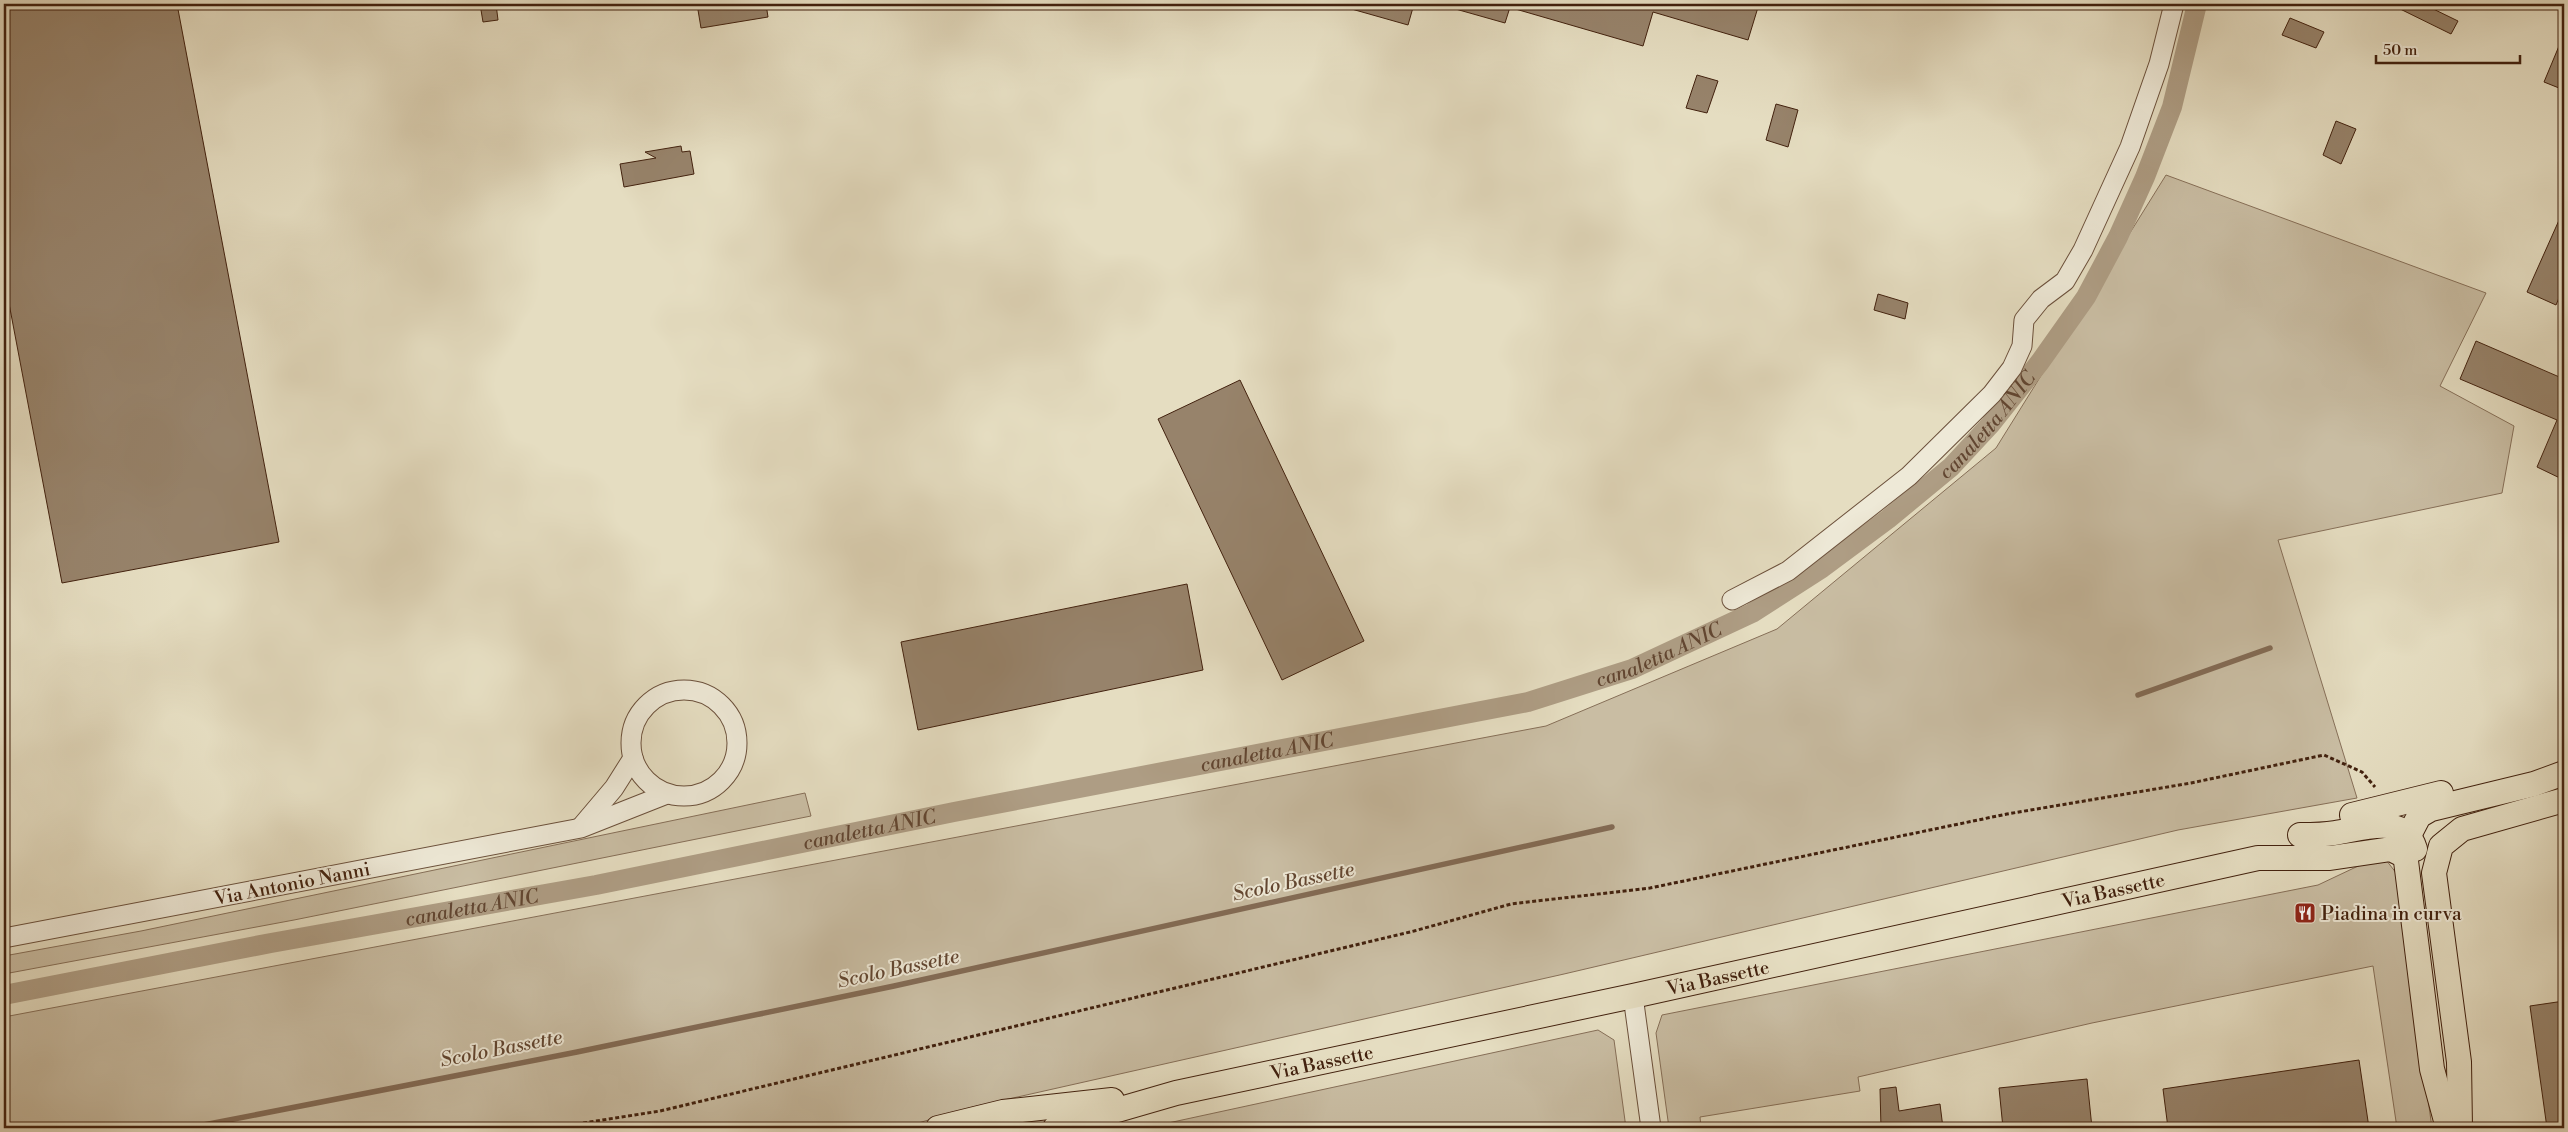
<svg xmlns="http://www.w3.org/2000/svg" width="2568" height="1132" font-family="'Libre Bodoni',serif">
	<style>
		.green { fill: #c9bda3; stroke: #866f58 }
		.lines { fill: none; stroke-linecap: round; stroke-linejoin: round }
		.stream { stroke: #836b55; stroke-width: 5.5 }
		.canal { stroke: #ae9d84; stroke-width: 20 }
		.building { fill: #97836b; stroke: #42210e }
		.minor-casing { stroke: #6b503b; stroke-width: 21 }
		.major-casing { stroke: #42210e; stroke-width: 26 }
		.path { stroke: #42210e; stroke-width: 3; stroke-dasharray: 4 2.5; stroke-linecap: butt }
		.minor { stroke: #eee9d7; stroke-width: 19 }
		.major { stroke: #e5ddc1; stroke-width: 24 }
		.labels { text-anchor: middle; stroke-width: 4; stroke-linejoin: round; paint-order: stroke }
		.street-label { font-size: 19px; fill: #42210e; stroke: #eee9d7 }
		.poi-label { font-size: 19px; fill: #42210e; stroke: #eee9d7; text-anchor: start }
		.water-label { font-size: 20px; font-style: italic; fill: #624631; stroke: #eee9d7 }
	</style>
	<rect width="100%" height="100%" fill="#e5ddc1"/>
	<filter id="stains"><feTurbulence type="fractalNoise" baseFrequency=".004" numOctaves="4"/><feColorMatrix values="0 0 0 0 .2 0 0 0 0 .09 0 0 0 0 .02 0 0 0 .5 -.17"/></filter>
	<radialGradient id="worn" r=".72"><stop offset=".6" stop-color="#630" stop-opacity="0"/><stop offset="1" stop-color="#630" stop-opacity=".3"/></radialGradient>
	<!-- green -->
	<g class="green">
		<polygon points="2166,175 2486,293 2440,386 2514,426 2502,493 2278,540 2357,798 2178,830 1564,974 973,1107 901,1128 4,1128 4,1017 1546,726 1777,629 1996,448"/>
		<polygon points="805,793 811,816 294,920 4,974 4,956 141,931"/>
		<polygon points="2373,859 2386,860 2397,874 2432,1128 2397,1128 2373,966 2092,1023 1858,1077 1860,1091 1700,1117 1701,1128 1669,1128 1656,1033 1662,1015 2318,885"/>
		<polygon points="1598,1030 1614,1040 1626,1128 1145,1128"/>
	</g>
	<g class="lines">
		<!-- stream -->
		<g class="stream">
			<polyline points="2138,695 2270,648"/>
			<polyline points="188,1128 577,1052 894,986 1612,827"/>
		</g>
		<!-- canal -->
		<path class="canal" id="s1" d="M4 995 271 943 596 885 954 812 1528 702 1632 669 1752 613 1822 568 1888 519 1951 467 1990 425 2040 362 2086 297 2118 237 2145 177 2172 107 2197 4"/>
	</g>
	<!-- building -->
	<g class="building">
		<polygon points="4,4 177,4 279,542 62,583 4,277"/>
		<polygon points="480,4 496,4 498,20 483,22"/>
		<polygon points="697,4 766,4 768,17 701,28"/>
		<polygon points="1348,4 1414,4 1408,25 1348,8"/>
		<polygon points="1453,4 1511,4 1505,23 1452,8"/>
		<polygon points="1513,4 1759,4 1748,40 1653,12 1643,46 1512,8"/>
		<polygon points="2390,4 2423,4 2458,21 2451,34"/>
		<polygon points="2290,18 2324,32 2316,48 2282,35"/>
		<polygon points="2564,34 2564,90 2544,82"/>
		<polygon points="1697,75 1718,81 1707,113 1686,108"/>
		<polygon points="1776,104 1798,110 1788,147 1766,140"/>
		<polygon points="2336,121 2356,129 2341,164 2323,155"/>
		<polygon points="681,146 682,152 690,151 694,174 624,187 620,164 656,158 645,152"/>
		<polygon points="2564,209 2564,286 2556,305 2527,292"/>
		<polygon points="1878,294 1908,303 1905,319 1874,310"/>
		<polygon points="2476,341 2564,379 2564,480 2537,467 2557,420 2460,379"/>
		<polygon points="1240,380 1364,641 1282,680 1158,419"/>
		<polygon points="1187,584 1203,670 918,730 901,642"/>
		<polygon points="2564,1001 2564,1128 2547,1128 2530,1006"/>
		<polygon points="2359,1060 2369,1128 2168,1128 2163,1089"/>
		<polygon points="2087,1079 2092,1128 2003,1128 1999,1088"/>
		<polygon points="1896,1087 1899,1111 1940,1104 1943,1128 1881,1128 1880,1089"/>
	</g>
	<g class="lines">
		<!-- minor casing -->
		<g class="minor-casing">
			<g id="minor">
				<polyline points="1732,600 1788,571 1909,476 1992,394 2012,368 2022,346 2024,320 2041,299 2065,281 2083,250 2130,147 2159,64 2174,4"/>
				<circle cx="684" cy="743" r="53"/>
				<polyline points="581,827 614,788 633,758"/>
				<polyline points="4,938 581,828 667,794"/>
				<polyline points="1633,996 1651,1128"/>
			</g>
		</g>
		<!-- major casing -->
		<g class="major-casing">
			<g id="major">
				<polyline points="2352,815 2441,793"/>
				<path d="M2300 835C2311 835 2323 835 2335 833 2362 829 2404 812 2415 849"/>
				<polyline points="938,1128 1003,1112 1112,1100"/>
				<path id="s2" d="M1055 1128 1176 1093 1633 996 2258 858H2330L2391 849 2403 855"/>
				<polyline points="2448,1128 2432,1069 2404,845 2419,816 2431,809 2534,784 2564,773"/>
				<polyline points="2460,1128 2459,1062 2434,873 2441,846 2462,829 2564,800"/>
			</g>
		</g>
		<!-- path -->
		<polyline class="path" points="551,1128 660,1111 1414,931 1511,904 1650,888 2007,814 2191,783 2324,755 2362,772 2375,787"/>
		<!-- minor -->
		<use href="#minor" class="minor"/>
		<!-- major -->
		<use href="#major" class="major"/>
	</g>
	<!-- icons -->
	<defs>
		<g id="restaurant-square" transform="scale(1.125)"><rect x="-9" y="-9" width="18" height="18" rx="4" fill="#8f2418" stroke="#eee9d7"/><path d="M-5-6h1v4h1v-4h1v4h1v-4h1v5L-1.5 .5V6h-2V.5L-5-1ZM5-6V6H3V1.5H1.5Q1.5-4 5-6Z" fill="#fff"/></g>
	</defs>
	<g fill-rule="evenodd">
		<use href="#restaurant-square" x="2305" y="913"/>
	</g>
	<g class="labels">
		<!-- street labels -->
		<g class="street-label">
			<text transform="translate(292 883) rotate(-11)" y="7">Via Antonio Nanni</text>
			<text dy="7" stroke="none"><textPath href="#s2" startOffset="1085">Via Bassette</textPath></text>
			<text dy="7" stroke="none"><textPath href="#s2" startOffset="680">Via Bassette</textPath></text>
			<text dy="7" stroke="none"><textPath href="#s2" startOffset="275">Via Bassette</textPath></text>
		</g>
		<!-- poi labels -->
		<g class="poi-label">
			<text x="2321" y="920">Piadina in curva</text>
		</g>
		<!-- water labels -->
		<g class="water-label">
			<text dy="7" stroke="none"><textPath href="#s1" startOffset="2096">canaletta ANIC</textPath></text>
			<text dy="7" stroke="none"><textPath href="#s1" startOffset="1691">canaletta ANIC</textPath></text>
			<text dy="7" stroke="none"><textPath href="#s1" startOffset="1286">canaletta ANIC</textPath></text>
			<text dy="7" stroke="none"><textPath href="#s1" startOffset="881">canaletta ANIC</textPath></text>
			<text transform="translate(1293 881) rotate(-12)" y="7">Scolo Bassette</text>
			<text dy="7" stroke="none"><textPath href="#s1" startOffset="476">canaletta ANIC</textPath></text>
			<text transform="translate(898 968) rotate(-12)" y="7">Scolo Bassette</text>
			<text transform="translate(501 1048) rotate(-11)" y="7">Scolo Bassette</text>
		</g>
	</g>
	<!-- margin -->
	<rect width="2568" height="1132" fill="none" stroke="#e5ddc1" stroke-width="20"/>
	<rect x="5" y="5" width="2558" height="1122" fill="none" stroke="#42210e" stroke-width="2.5"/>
	<rect x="10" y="10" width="2548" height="1112" fill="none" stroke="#42210e"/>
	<!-- scale -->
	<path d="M2376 55v8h144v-8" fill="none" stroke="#42210e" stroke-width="2.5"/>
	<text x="2383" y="55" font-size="15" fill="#42210e" stroke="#eee9d7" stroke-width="4" paint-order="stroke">50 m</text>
	<rect width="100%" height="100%" filter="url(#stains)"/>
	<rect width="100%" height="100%" fill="url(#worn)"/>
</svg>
